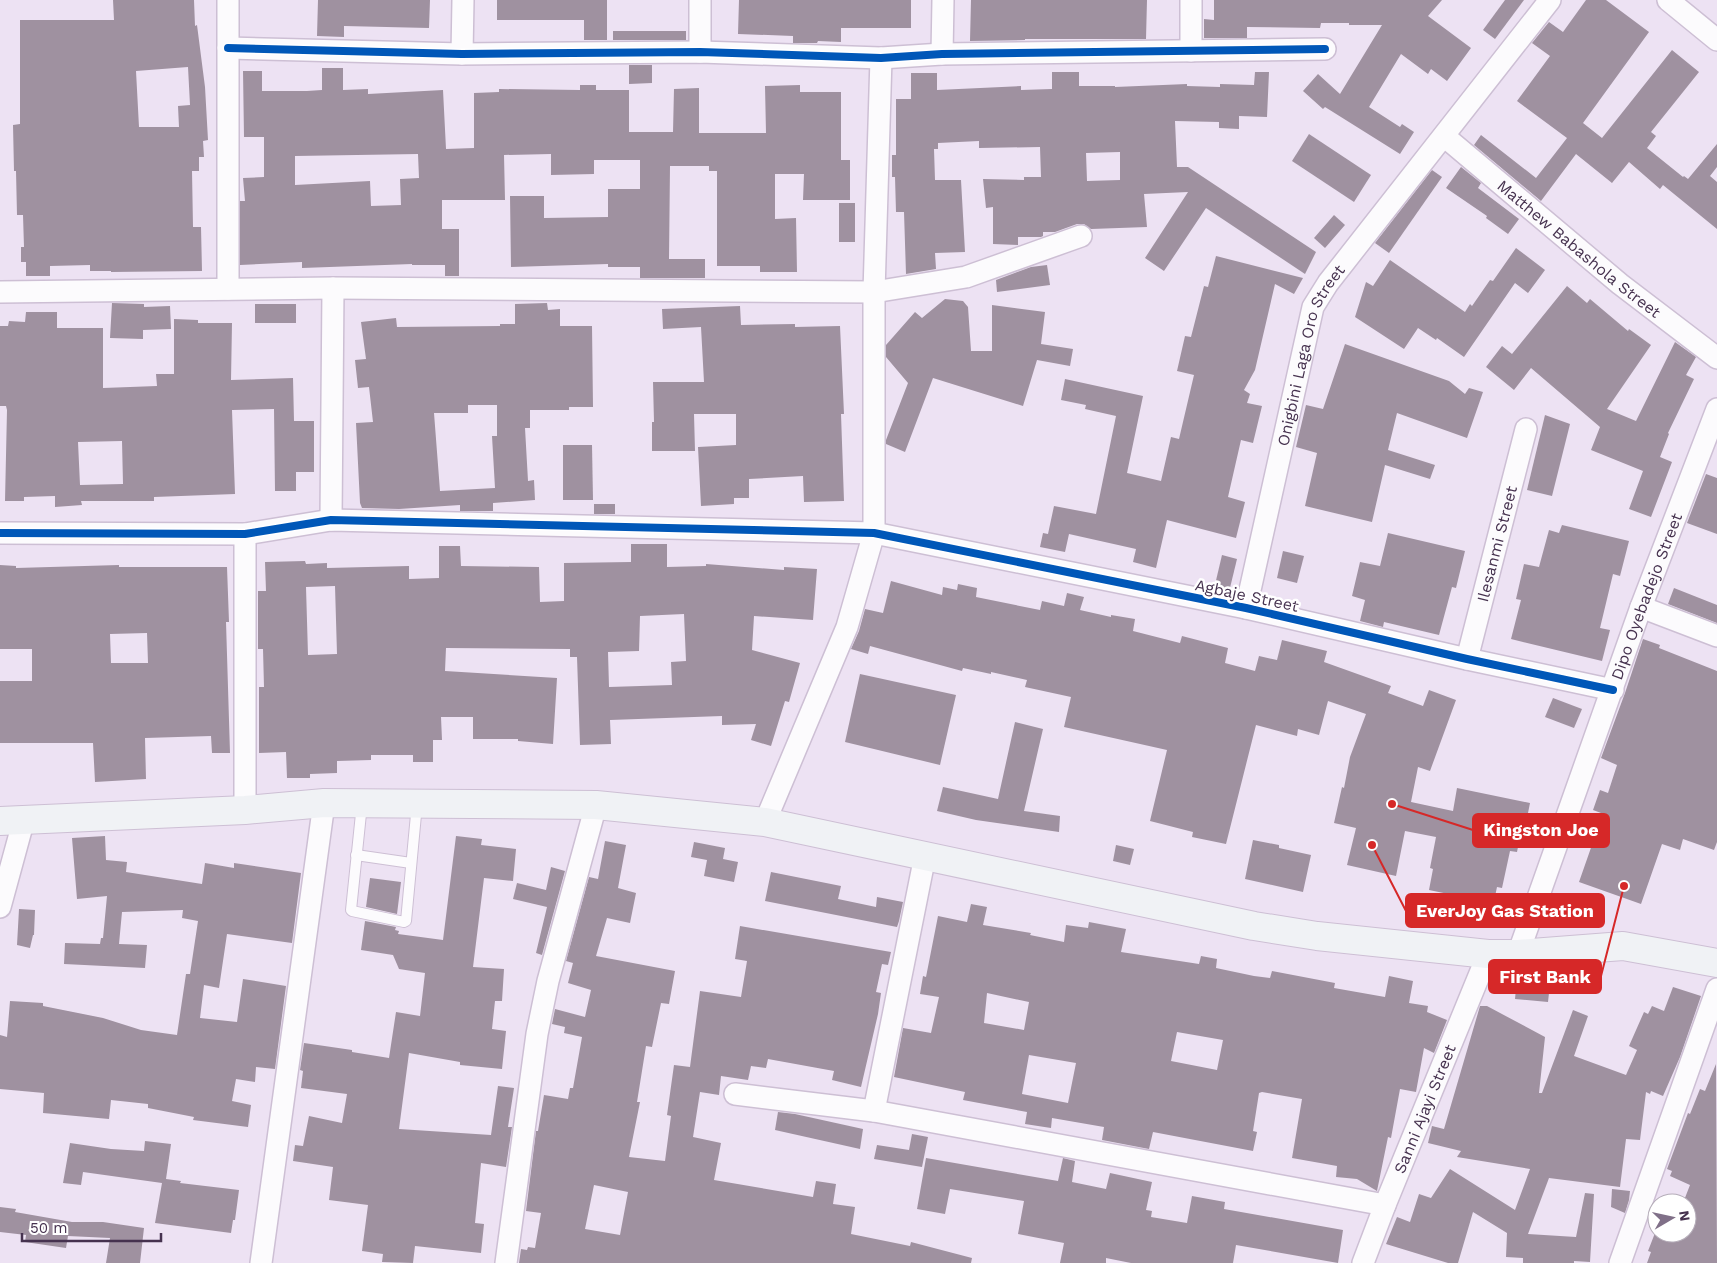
<svg xmlns="http://www.w3.org/2000/svg" width="1717" height="1263" font-family="'Work Sans',sans-serif">
	<style>
		.building { fill: #9f91a0; fill-rule: evenodd }
		.lines { fill: none; stroke-linecap: round; stroke-linejoin: round }
		.service-casing { stroke: #cdbfd4; stroke-width: 12 }
		.minor-casing { stroke: #cdbfd4; stroke-width: 24 }
		.secondary-casing { stroke: #cdbfd4; stroke-width: 30 }
		.service { stroke: #fcfbfd; stroke-width: 10 }
		.minor { stroke: #fcfbfd; stroke-width: 21 }
		.secondary { stroke: #f0f2f5; stroke-width: 28 }
		.cycleway-casing { stroke: #fff; stroke-width: 11 }
		.cycleway { stroke: #0057b8; stroke-width: 8 }
		.labels { text-anchor: middle; stroke-width: 5; stroke-linejoin: round; paint-order: stroke }
		.street-label { font-size: 16px; fill: #46324f; stroke: #fff }
		.leader { fill: none; stroke: #d62828; stroke-width: 2 }
		.callout-dot { fill: #d62828; stroke: #fff; stroke-width: 2 }
		.callout { fill: #d62828; stroke: #d62828; stroke-width: 2 }
		.callout-label { font-size: 18px; text-anchor: middle; font-weight: bold; fill: #fff }
	</style>
	<rect width="100%" height="100%" fill="#ede2f3"/>
	<!-- building -->
	<g class="building">
		<path d="M113 0H194L195 26 197 25 205 87 208 140 203 141 204 157H199V171H192L193 227H201L202 271 111 272V271H90V265L50 266V276H26V262H21V247H24L23 215H17L16 171H14L13 125 20 124V20H114ZM188 67 190 105 178 106 179 127H139L136 71Z"/>
		<polygon points="318,0 430,0 429,28 344,26 344,37 317,36"/>
		<polygon points="497,0 607,0 607,40 584,40 584,20 497,20"/>
		<polygon points="739,0 911,0 911,28 841,28 841,42 818,41 817,43 793,43 793,36 738,34"/>
		<polygon points="971,0 1147,0 1146,39 1025,39 1025,40 970,41"/>
		<polygon points="1214,0 1442,0 1428,16 1471,48 1447,81 1431,69 1428,74 1401,54 1369,107 1400,127 1402,124 1414,132 1400,154 1325,107 1323,109 1303,91 1318,74 1340,94 1382,25 1349,25 1349,23 1321,23 1320,28 1247,27 1247,38 1204,38 1204,19 1214,20"/>
		<polygon points="1505,0 1524,0 1495,39 1483,30"/>
		<polygon points="1586,0 1606,0 1649,32 1583,123 1602,138 1672,50 1699,72 1651,132 1656,136 1647,148 1683,177 1684,176 1688,179 1717,144 1717,167 1710,176 1717,182 1717,229 1663,185 1660,189 1629,162 1612,183 1576,154 1541,201 1474,145 1481,135 1536,178 1567,138 1517,101 1550,56 1532,43 1549,22 1563,32"/>
		<rect x="613" y="31" width="73" height="9"/>
		<polygon points="629,65 652,65 652,83 629,84"/>
		<path d="M322 68H343V90L368 89V94L443 90 446 149 474 148V93L499 92V89L580 90V85H596V90H629V132H673L674 89 699 88V133H766L765 86 800 85V92H841V160H850V200H803L804 174H775V219L796 218 797 272H760V266H717V171H709V166H670L669 259H705V278H640V267H608V264L511 267 510 196H544V218L608 217V189H640V160H594V174L551 175V154L504 155 505 200H442V229H459V276H445V265H412V264L302 268V262L240 265V201H245L243 178 264 177V137H244L243 71H262V91H307L322 90ZM418 154 419 178 400 179 401 205 371 206 370 181 295 185V156Z"/>
		<path d="M1052 72H1079V86H1115V87L1187 84V86L1220 87V84L1254 85 1255 72H1269L1267 117 1239 116V129L1219 128V122L1175 121 1177 167H1188L1316 252 1305 274 1206 208 1164 271 1145 258 1188 192 1144 194 1147 227 1091 229 1084 224H1077L1055 232H1043V236L1041 237H1018V245L993 244V207L986 208 983 179 1024 180V177H1041L1040 147 979 148V141L938 143V149H934L935 180H961L965 252 935 253 936 269 906 274 904 212H896L895 177H892V155H896V99H911V73H937V90L1021 86V90L1052 89ZM1120 152V180L1087 181 1086 153Z"/>
		<polygon points="1309,134 1371,175 1354,202 1292,161"/>
		<polygon points="1461,167 1481,183 1478,188 1519,219 1508,234 1486,218 1487,216 1446,188"/>
		<polygon points="1432,170 1442,177 1389,253 1375,243"/>
		<rect x="839" y="203" width="16" height="39"/>
		<polygon points="1334,215 1345,225 1325,248 1314,238"/>
		<polygon points="1516,248 1545,270 1528,293 1515,283 1464,357 1437,338 1436,340 1418,328 1404,349 1355,317 1366,282 1373,286 1390,260 1465,312 1470,304 1472,306 1490,280 1493,281"/>
		<polygon points="1216,256 1303,278 1294,294 1275,284 1255,370 1244,390 1250,394 1247,403 1262,406 1253,443 1241,440 1228,497 1245,502 1236,538 1167,520 1156,568 1133,562 1136,549 1069,534 1065,552 1040,547 1043,533 1048,534 1054,506 1096,514 1116,416 1085,409 1086,405 1061,400 1065,379 1143,396 1127,473 1161,481 1171,437 1179,439 1194,375 1177,371 1185,336 1191,337 1204,286 1208,287"/>
		<polygon points="1047,265 1050,285 997,292 996,280 1031,267"/>
		<polygon points="1567,286 1587,303 1590,299 1628,331 1629,329 1651,345 1607,409 1636,421 1675,342 1696,357 1686,375 1694,379 1668,433 1669,434 1660,457 1672,462 1651,517 1629,509 1643,471 1591,450 1600,427 1531,368 1514,390 1486,367 1502,346 1512,354"/>
		<polygon points="945,299 963,301 968,307 971,351 992,351 992,305 1045,312 1041,344 1073,349 1070,366 1037,360 1023,406 933,378 905,452 886,444 886,440 908,383 886,357 886,345 915,312 922,318"/>
		<polygon points="112,303 144,304 144,307 170,306 171,329 143,330 143,339 110,338"/>
		<path d="M547 303 548 310 560 309V326H592L593 407H569V410H530V428H525L528 481 534 480 535 500 493 503V511H460V505L399 509 362 508 360 503 356 423 373 422 369 387 358 388 355 360 366 359 361 322 396 318 397 327 500 326V324H515V304ZM468 405H497V436H492L495 488 440 491 434 413H468Z"/>
		<rect x="255" y="304" width="41" height="19"/>
		<polygon points="740,306 741,325 795,324 795,327 840,326 844,414 841,414 844,501 804,502 803,476 749,479 749,498 734,498 734,504 701,506 698,447 736,445 736,414 694,414 695,451 652,451 652,422 654,422 653,382 704,382 701,327 663,329 662,309"/>
		<path d="M26 312H57V328H103V388L157 386 156 374H174V319L198 320V323H232L231 380 293 378 294 421H314V472H296V491H275L274 409 232 410 235 494 154 497V501H81L82 505 55 507V496L24 497V501H5L7 410 6 406H0V326H8L9 321 25 322ZM122 441 123 484 80 485 78 442Z"/>
		<polygon points="1345,344 1449,381 1465,394 1469,388 1483,392 1467,438 1397,413 1388,450 1435,465 1430,479 1385,465 1372,522 1305,506 1317,453 1296,447 1306,405 1323,409"/>
		<polygon points="1545,415 1570,424 1552,496 1527,490"/>
		<polygon points="563,445 592,445 593,500 563,500"/>
		<polygon points="1706,474 1717,478 1717,534 1687,523"/>
		<rect x="594" y="504" width="21" height="10"/>
		<polygon points="1562,525 1629,541 1620,576 1613,574 1600,628 1610,630 1602,661 1511,639 1521,600 1516,599 1524,564 1539,567 1549,530 1559,533"/>
		<polygon points="1388,533 1465,551 1456,588 1452,587 1439,635 1384,622 1383,627 1360,621 1365,600 1352,596 1360,562 1380,566"/>
		<path d="M631 544H667V567L706 566V564L784 570V567L817 569 813 620 754 616 752 650 800 663 789 702 785 701 771 746 751 740 756 724 722 725V716L610 720 611 744 580 745 577 657H570V649L446 648 445 671 557 678 553 744 518 741V739H473V717H441L442 740H433V762H413V755H371V760L337 761V773L310 774V778H287L286 752 259 753V687H264L263 649H258V591H266L265 562 305 561 306 564 327 563V568L409 566V579L439 578V546H460L461 566 539 567 540 602 564 601V563L631 562ZM335 586 337 654 308 655 306 587ZM684 614 686 661 671 662 672 685 609 687 608 652 639 651 640 616Z"/>
		<polygon points="1283,551 1304,556 1297,583 1277,578"/>
		<polygon points="1222,555 1237,559 1229,592 1214,589"/>
		<path d="M0 565 16 566V568L119 565V567H227L229 622H226L230 753H212L211 736 145 738 146 779 95 782 93 743H0V681H32V649H0ZM147 633 148 663H111L110 634Z"/>
		<polygon points="891,581 942,595 943,587 957,590 958,584 977,588 976,597 1040,610 1042,601 1064,606 1067,593 1084,597 1080,610 1111,617 1111,615 1135,619 1133,631 1180,643 1182,636 1228,648 1225,663 1255,671 1259,656 1277,660 1282,640 1327,651 1324,662 1391,686 1388,693 1423,706 1429,690 1456,700 1430,771 1418,767 1411,802 1453,811 1457,788 1530,803 1525,828 1522,827 1517,852 1510,851 1502,888 1497,887 1493,906 1463,900 1463,897 1429,890 1433,869 1430,868 1436,837 1405,831 1396,876 1347,865 1356,828 1334,823 1342,787 1344,788 1350,757 1366,714 1328,701 1319,735 1298,729 1297,736 1256,725 1226,844 1192,837 1193,832 1150,821 1167,750 1064,727 1071,697 1025,687 1027,680 991,672 991,674 963,668 962,671 870,646 868,654 851,649 859,631 865,609 883,613"/>
		<polygon points="1674,588 1717,605 1717,623 1668,604"/>
		<polygon points="1643,639 1660,645 1659,648 1717,671 1717,842 1714,850 1683,839 1680,850 1662,844 1641,904 1579,882 1600,822 1598,822 1601,813 1593,810 1600,790 1608,793 1617,765 1601,758 1625,693"/>
		<polygon points="860,674 956,695 940,765 845,742"/>
		<polygon points="1553,698 1582,709 1574,728 1545,717"/>
		<polygon points="1015,722 1043,729 1024,811 1060,816 1059,832 976,820 937,811 943,787 998,799"/>
		<polygon points="105,836 106,860 127,862 126,872 202,884 205,863 234,868 234,863 301,873 292,943 227,934 219,988 204,985 200,1018 237,1022 243,979 286,986 275,1069 256,1067 255,1082 236,1079 232,1101 251,1105 248,1127 193,1120 194,1117 148,1108 148,1104 111,1100 109,1119 43,1113 44,1093 0,1089 0,1035 7,1037 10,1001 43,1003 43,1006 103,1018 141,1030 177,1035 186,974 190,974 198,921 182,918 183,910 122,912 119,944 147,945 145,968 64,964 65,943 100,944 101,938 103,938 107,896 77,899 72,838"/>
		<polygon points="456,836 482,839 481,845 516,849 513,881 484,878 473,967 504,969 502,1001 495,1001 492,1029 506,1031 502,1069 460,1065 460,1062 409,1053 399,1129 491,1135 498,1086 514,1088 508,1127 512,1127 506,1167 481,1163 475,1223 484,1224 481,1253 415,1246 413,1263 382,1262 383,1254 362,1251 368,1205 329,1200 333,1167 293,1161 295,1145 303,1146 309,1116 342,1123 347,1094 301,1088 303,1071 300,1070 304,1043 352,1050 352,1052 389,1058 396,1012 420,1016 425,973 399,969 393,955 361,950 365,921 396,927 395,930 399,931 398,934 443,940"/>
		<polygon points="1253,840 1279,845 1279,848 1311,855 1303,892 1245,879"/>
		<path d="M605 841 626 845 618 888 636 893 630 923 607 918 596 956 675 971 669 1004 661 1003 652 1047 646 1046 637 1102H640L629 1157 665 1161 671 1116 667 1115 674 1065 690 1067 700 991 741 997 747 961 735 959 740 926 891 952 888 965 882 964 876 992 881 993 878 1014 861 1087 832 1080 834 1071 768 1059 766 1068 751 1066 748 1080 721 1076 719 1095 700 1092 693 1137 721 1143 714 1180 813 1197 816 1181 836 1184 833 1204 855 1207 851 1234 910 1246 911 1242 972 1258 971 1263H519L521 1249 527 1250 528 1247 535 1248 541 1213 526 1211 536 1131H538L544 1095 568 1099 570 1088H573L582 1037 564 1033 565 1027 552 1024 555 1009 585 1017 591 990 568 983 573 963 566 961 589 877 598 879ZM594 1185 628 1192 620 1235 585 1229Z"/>
		<polygon points="694,842 725,848 723,859 738,862 734,882 704,876 707,860 691,857"/>
		<polygon points="1116,845 1134,849 1130,865 1113,861"/>
		<polygon points="551,867 565,871 542,955 536,953 547,907 513,899 517,883 546,890"/>
		<polygon points="771,872 841,886 838,899 876,907 877,897 903,902 899,921 897,927 765,901"/>
		<polygon points="370,878 401,882 397,914 366,907"/>
		<path d="M971 904 987 907 983 925 1031 933 1030 935 1064 942 1066 925 1088 928 1089 922 1126 929 1121 952 1199 964 1201 956 1217 959 1216 968 1254 976 1270 978 1272 971 1335 983 1334 988 1385 997 1389 976 1413 981 1409 1003 1428 1006 1427 1012 1447 1020 1434 1053 1424 1048 1416 1092 1400 1089 1391 1138 1388 1137 1377 1191 1357 1179 1336 1177 1337 1166 1292 1158 1302 1099 1262 1092 1259 1093 1253 1131 1257 1132 1253 1151 1153 1132 1149 1149 1102 1140 1104 1127 1052 1118 1051 1128 1025 1124 1027 1112 963 1100 965 1092 894 1077 903 1028 931 1033 939 997 920 994 923 976 926 977 938 916 967 922ZM987 993 1029 1002 1024 1030 984 1023ZM1177 1032 1223 1040 1217 1070 1171 1061ZM1029 1055 1076 1063 1068 1103 1022 1094Z"/>
		<polygon points="19,909 35,910 34,935 33,935 30,948 17,945"/>
		<polygon points="1517,978 1532,979 1532,982 1550,984 1548,1002 1515,999"/>
		<polygon points="1673,987 1701,996 1680,1057 1663,1096 1651,1091 1650,1094 1646,1092 1640,1140 1626,1139 1620,1187 1549,1178 1528,1234 1576,1237 1585,1193 1594,1194 1590,1262 1574,1261 1574,1263 1523,1263 1523,1258 1506,1257 1507,1233 1473,1212 1458,1263 1448,1263 1386,1244 1397,1217 1410,1222 1419,1194 1431,1198 1450,1169 1515,1210 1530,1169 1457,1157 1461,1151 1428,1143 1432,1126 1444,1129 1480,1006 1487,1006 1545,1037 1539,1093 1542,1093 1573,1010 1588,1016 1574,1056 1626,1075 1637,1050 1629,1046 1644,1012 1648,1014 1652,1006 1664,1011"/>
		<polygon points="1716,1064 1717,1263 1647,1263 1651,1252 1648,1251 1655,1233 1687,1233 1687,1203 1683,1203 1690,1185 1670,1176 1672,1171 1667,1169 1688,1113 1690,1114 1700,1089 1705,1091"/>
		<polygon points="778,1112 795,1114 863,1129 860,1149 775,1130"/>
		<polygon points="912,1134 928,1137 922,1167 874,1159 877,1145 909,1150"/>
		<polygon points="145,1141 171,1144 166,1179 181,1181 180,1183 239,1190 235,1220 233,1220 231,1233 155,1223 162,1183 83,1172 81,1185 63,1183 70,1143 111,1149 144,1151"/>
		<polygon points="926,1158 1058,1181 1063,1158 1075,1161 1072,1182 1106,1189 1110,1173 1152,1182 1146,1210 1152,1211 1151,1217 1187,1223 1192,1196 1225,1202 1224,1209 1343,1230 1338,1263 1236,1245 1233,1263 1131,1263 1106,1258 1106,1263 1060,1263 1064,1243 1018,1234 1024,1201 950,1189 945,1214 917,1209"/>
		<polygon points="1612,1189 1630,1191 1629,1200 1625,1213 1611,1207"/>
		<polygon points="0,1207 16,1209 15,1212 72,1222 103,1222 144,1228 140,1263 106,1263 110,1238 68,1236 66,1248 25,1242 26,1235 0,1232"/>
	</g>
	<g class="lines">
		<!-- service casing -->
		<g class="service-casing">
			<g id="service">
				<polyline points="362,804 351,910 352,911 404,922 406,921 417,804"/>
				<polyline points="356,855 411,863"/>
			</g>
		</g>
		<!-- minor casing -->
		<g class="minor-casing">
			<g id="minor">
				<polyline points="1191,0 1191,51"/>
				<polyline points="1668,0 1717,40"/>
				<polyline points="228,48 462,54 700,52 881,58 942,54 1325,49"/>
				<polyline points="700,52 700,0"/>
				<polyline points="462,54 463,0"/>
				<polyline points="942,54 943,0"/>
				<path id="s1" d="M1444 136 1620 284 1717 358"/>
				<polyline points="228,289 228,0"/>
				<polyline points="0,292 333,288 874,292 966,277 1081,236"/>
				<polyline points="331,520 333,288"/>
				<polyline points="0,533 245,534 331,520 874,533 1246,608 1467,659 1613,690"/>
				<polyline points="245,534 245,810"/>
				<polyline points="1641,607 1717,636"/>
				<path id="s2" d="M1246 608 1313 307 1328 283 1550 0"/>
				<path id="s3" d="M1467 659 1526 429"/>
				<polyline points="765,822 847,627 874,533 874,292 881,58"/>
				<polyline points="0,907 24,819"/>
				<path id="s4" d="M1518 954 1641 607 1717 409"/>
				<polyline points="735,1094 874,1111 1385,1205"/>
				<polyline points="874,1111 925,856"/>
				<polyline points="261,1263 324,803"/>
				<polyline points="506,1263 537,1034 548,981 596,805"/>
				<path id="s5" d="M1363 1263 1385 1205 1488 954"/>
				<polyline points="1620,1263 1717,989"/>
			</g>
		</g>
		<!-- secondary casing -->
		<g class="secondary-casing">
			<polyline id="secondary" points="0,821 245,810 324,803 596,805 765,822 1254,926 1317,936 1488,954 1518,954 1623,946 1717,963"/>
		</g>
		<!-- service -->
		<use href="#service" class="service"/>
		<!-- minor -->
		<use href="#minor" class="minor"/>
		<!-- secondary -->
		<use href="#secondary" class="secondary"/>
		<!-- cycleway casing -->
		<g class="cycleway-casing">
			<g id="cycleway">
				<polyline points="228,48 462,54 700,52 881,58 942,54 1325,49"/>
				<polyline points="0,533 245,534 331,520 874,533 1246,608 1467,659 1613,690"/>
			</g>
		</g>
		<!-- cycleway -->
		<use href="#cycleway" class="cycleway"/>
	</g>
	<g class="labels">
		<!-- street labels -->
		<g class="street-label">
			<text dy="6" stroke="none"><textPath href="#s1" startOffset="176">Matthew Babashola Street</textPath></text>
			<text dy="6" stroke="none"><textPath href="#s2" startOffset="262">Onigbini Laga Oro Street</textPath></text>
			<text dy="6" stroke="none"><textPath href="#s3" startOffset="119">Ilesanmi Street</textPath></text>
			<text transform="translate(1247 595) rotate(12)" y="6">Agbaje Street</text>
			<text dy="6" stroke="none"><textPath href="#s4" startOffset="380">Dipo Oyebadejo Street</textPath></text>
			<text dy="6" stroke="none"><textPath href="#s5" startOffset="166">Sanni Ajayi Street</textPath></text>
		</g>
	</g>
	<!-- callouts -->
	<path class="leader" d="M1392 804L1473 830M1372 845L1406 911M1624 886L1601 976"/>
	<g class="callout-dot">
		<circle cx="1392" cy="804" r="5"/>
		<circle cx="1372" cy="845" r="5"/>
		<circle cx="1624" cy="886" r="5"/>
	</g>
	<g class="callout">
		<rect x="1473" y="814" width="136" height="33" rx="5"/>
		<rect x="1406" y="894" width="198" height="33" rx="5"/>
		<rect x="1489" y="960" width="112" height="33" rx="5"/>
	</g>
	<g class="callout-label">
		<text x="1541" y="836">Kingston Joe</text>
		<text x="1505" y="917">EverJoy Gas Station</text>
		<text x="1545" y="983">First Bank</text>
	</g>
	<!-- north arrow -->
	<g transform="translate(1672 1218) rotate(81)"><circle r="24" fill="#ffffff" stroke="#b5adb9"/>
	<path d="M0-4L9 19L0 12L-9 19Z" fill="#807088"/>
	<text y="-8" font-size="14" font-weight="bold" text-anchor="middle" fill="#46324f">N</text>
	</g>
	<!-- scale -->
	<path d="M22 1233v8h139v-8" fill="none" stroke="#46324f" stroke-width="2.5"/>
	<text x="30" y="1233" font-size="15" fill="#46324f" stroke="#ffffff" stroke-width="4" paint-order="stroke">50 m</text>
</svg>
